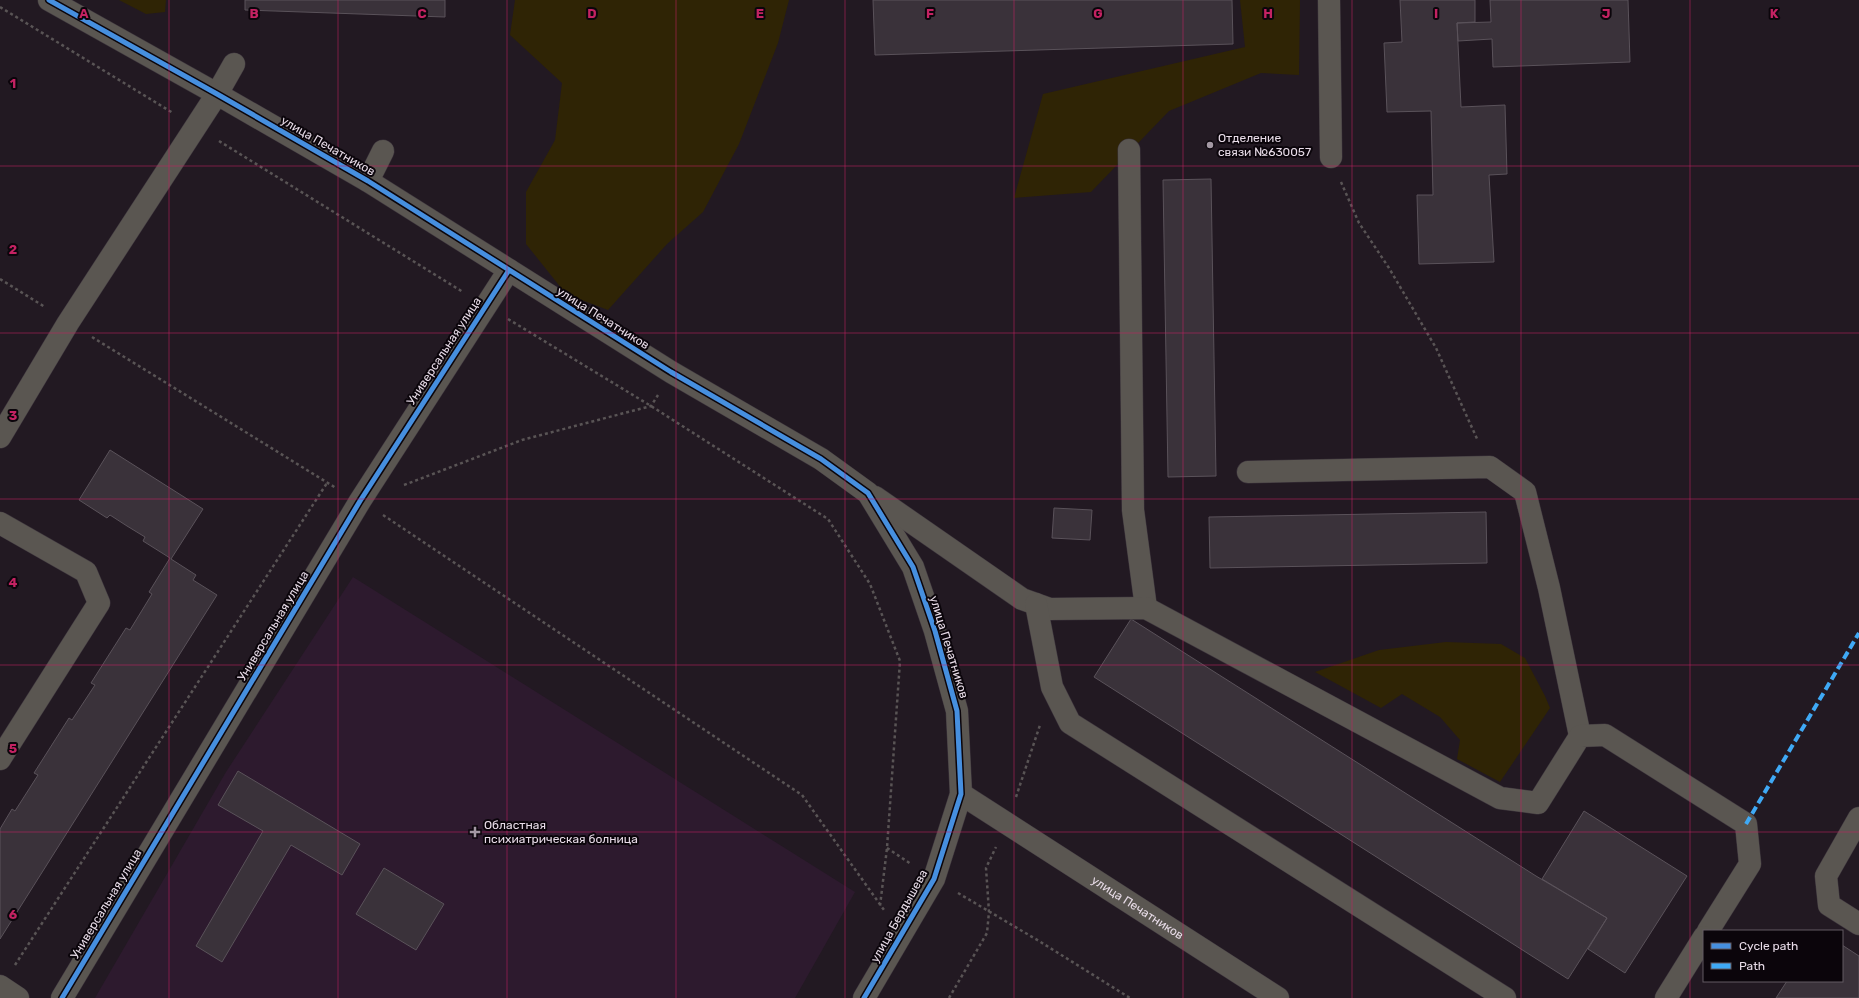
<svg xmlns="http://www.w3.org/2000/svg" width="1859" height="998" font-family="Rubik,sans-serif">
<rect width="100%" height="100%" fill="#221922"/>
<path fill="#2d1a2e" d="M353,577L855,892L795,998H95L226,772Z"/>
<path fill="#2f2405" d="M119,0H166L165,12L146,14Z
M515,0H789L778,43L739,144L703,212L667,244L608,310L566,294L526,244V192L555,140L562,83L510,35Z
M1240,0H1300L1299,75L1261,73L1169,111L1091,192L1014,198L1043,94L1245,47Z
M1446,642L1501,644L1525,658L1545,696L1550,708L1500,782L1457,759L1460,740L1440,717L1402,694L1381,708L1315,672L1379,650Z"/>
<path fill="#3a323a" stroke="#5a525a" d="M245,0H445V17L245,10Z
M873,0H1232L1233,44L875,55Z
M1400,0H1475V22L1457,23L1461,107L1505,105L1507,174L1489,175L1494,262L1419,264L1417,195H1433L1431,111L1387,112L1384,43L1402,42Z
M1490,0H1628L1630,62L1493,67L1492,39L1458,41L1457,23L1491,22Z
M1211,179L1216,476L1168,477L1163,180Z
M110,450L203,509L171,559L196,575L193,580L217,595L0,939V829L12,809L15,811L38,775L34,773L69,718L72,720L95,685L91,683L126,628L130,630L152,594L149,592L170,558L143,541L145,537L127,526L110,515L107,518L79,500Z
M1054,508L1092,510L1090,540L1052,538Z
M1486,512L1487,563L1210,568L1209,517Z
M1131,619L1536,876L1607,918L1568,979L1094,677Z
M238,771L360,844L342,875L291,845L222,962L196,946L263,831L218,805Z
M1584,811L1687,876L1625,973L1588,949L1607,918L1542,879Z
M384,868L444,904L416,950L356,914Z
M1842,945L1859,956V998H1776L1787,981H1842Z"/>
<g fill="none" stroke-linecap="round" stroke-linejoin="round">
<defs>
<g id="minor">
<path d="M49,0L217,94L368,181L671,372L821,459L868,493L913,567L935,631L957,711L961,794L934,879L864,998"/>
<path d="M1329,0L1331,157"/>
<path d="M1129,150L1133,510L1146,608"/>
<path d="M368,181L383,151"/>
<path d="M0,437L68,323L217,94L234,64"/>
<path d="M1248,472L1490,467L1525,492L1549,588L1580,736"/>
<path d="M875,497L1022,599L1050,609L1146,608L1500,798L1538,803L1580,736L1605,735L1746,824L1750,864L1708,931"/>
<path d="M0,523L86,572L99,603L0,759"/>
<path d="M1036,604L1052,687L1070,723L1505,998"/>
<path id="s1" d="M961,794L1278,998"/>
<path d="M1859,818L1826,876L1829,905L1859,924"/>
<path d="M0,986L18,998"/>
<path d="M62,998L360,501L509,270"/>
<path d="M1666,998L1704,937"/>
</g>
</defs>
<use href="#minor" stroke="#3d353d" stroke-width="23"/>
<path stroke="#595455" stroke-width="2.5" stroke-dasharray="3 3" stroke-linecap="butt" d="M0,7L173,113
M219,141L463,292
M1341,182L1359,223L1389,268L1436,348L1478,441
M0,279L45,307
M508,319L651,406L828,519L870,584L900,661L887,848L880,906
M92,337L336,488
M404,485L522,440L651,406L658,395
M383,515L802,795L884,910
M1016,797L1040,725
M887,848L911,864
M958,893L1039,941L1130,998
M15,965L327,483
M949,998L987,933L989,912L986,868L996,847"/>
<use href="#minor" stroke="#5a5651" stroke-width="22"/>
<path stroke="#3fa9f5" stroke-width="4" stroke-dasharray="8 4" stroke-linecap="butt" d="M1746,824L1859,633"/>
<defs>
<path id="cycleway" d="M49,0L217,94L368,181L671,372L821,459L868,493L913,567L935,631L957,711L961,794L934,879L864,998
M62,998L360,501L509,270"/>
</defs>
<use href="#cycleway" stroke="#0b050b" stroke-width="8"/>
<use href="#cycleway" stroke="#468fdf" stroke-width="5"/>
</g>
<path fill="none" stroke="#c42262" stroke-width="1" stroke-opacity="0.55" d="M169,0V998M338,0V998M507,0V998M676,0V998M845,0V998M1014,0V998M1183,0V998M1352,0V998M1521,0V998M1690,0V998M0,166H1859M0,333H1859M0,499H1859M0,665H1859M0,832H1859"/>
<g fill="#a398a3" stroke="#0b050b" stroke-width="1.5">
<circle cx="1210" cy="145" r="4"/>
<path d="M473 826h4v4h4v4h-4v4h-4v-4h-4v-4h4z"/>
</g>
<g text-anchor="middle" stroke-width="4" stroke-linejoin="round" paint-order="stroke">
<g font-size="12" fill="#e8dce8" stroke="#0b050b" text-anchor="start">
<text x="1218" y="142">Отделение<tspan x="1218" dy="14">связи №630057</tspan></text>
<text x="484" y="829">Областная<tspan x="484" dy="14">психиатрическая болница</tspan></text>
</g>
<g font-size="12" fill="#e8dce8" stroke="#0b050b">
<text transform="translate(328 146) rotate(30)" y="4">улица Печатников</text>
<text transform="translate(603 318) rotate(32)" y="4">улица Печатников</text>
<text transform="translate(444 351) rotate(-57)" y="4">Универсальная улица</text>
<text transform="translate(273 626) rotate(-59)" y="4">Универсальная улица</text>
<text transform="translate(949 647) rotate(73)" y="4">улица Печатников</text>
<text transform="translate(106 904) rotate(-59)" y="4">Универсальная улица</text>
<text dy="4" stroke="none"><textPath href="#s1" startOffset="210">улица Печатников</textPath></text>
<text transform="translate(899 916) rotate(-61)" y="4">улица Бердышева</text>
</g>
</g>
<g font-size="13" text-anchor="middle" font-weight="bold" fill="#c42262" stroke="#0b050b" stroke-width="4" stroke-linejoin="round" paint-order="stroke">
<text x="84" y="18">A</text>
<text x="254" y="18">B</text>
<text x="422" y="18">C</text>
<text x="592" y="18">D</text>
<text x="760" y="18">E</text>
<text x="930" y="18">F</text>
<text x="1098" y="18">G</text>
<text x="1268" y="18">H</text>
<text x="1436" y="18">I</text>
<text x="1606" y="18">J</text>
<text x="1774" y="18">K</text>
<text x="13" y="88">1</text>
<text x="13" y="254">2</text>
<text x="13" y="420">3</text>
<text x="13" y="587">4</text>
<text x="13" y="753">5</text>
<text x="13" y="919">6</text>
</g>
<rect x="1703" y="930" width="140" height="52" fill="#0b050b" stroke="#635b63"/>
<rect x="1711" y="943" width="20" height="6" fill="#468fdf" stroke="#635b63"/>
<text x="1739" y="950" font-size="12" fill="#e8dce8">Cycle path</text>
<rect x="1711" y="963" width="20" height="6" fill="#3fa9f5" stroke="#635b63"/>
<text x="1739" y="970" font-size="12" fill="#e8dce8">Path</text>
</svg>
